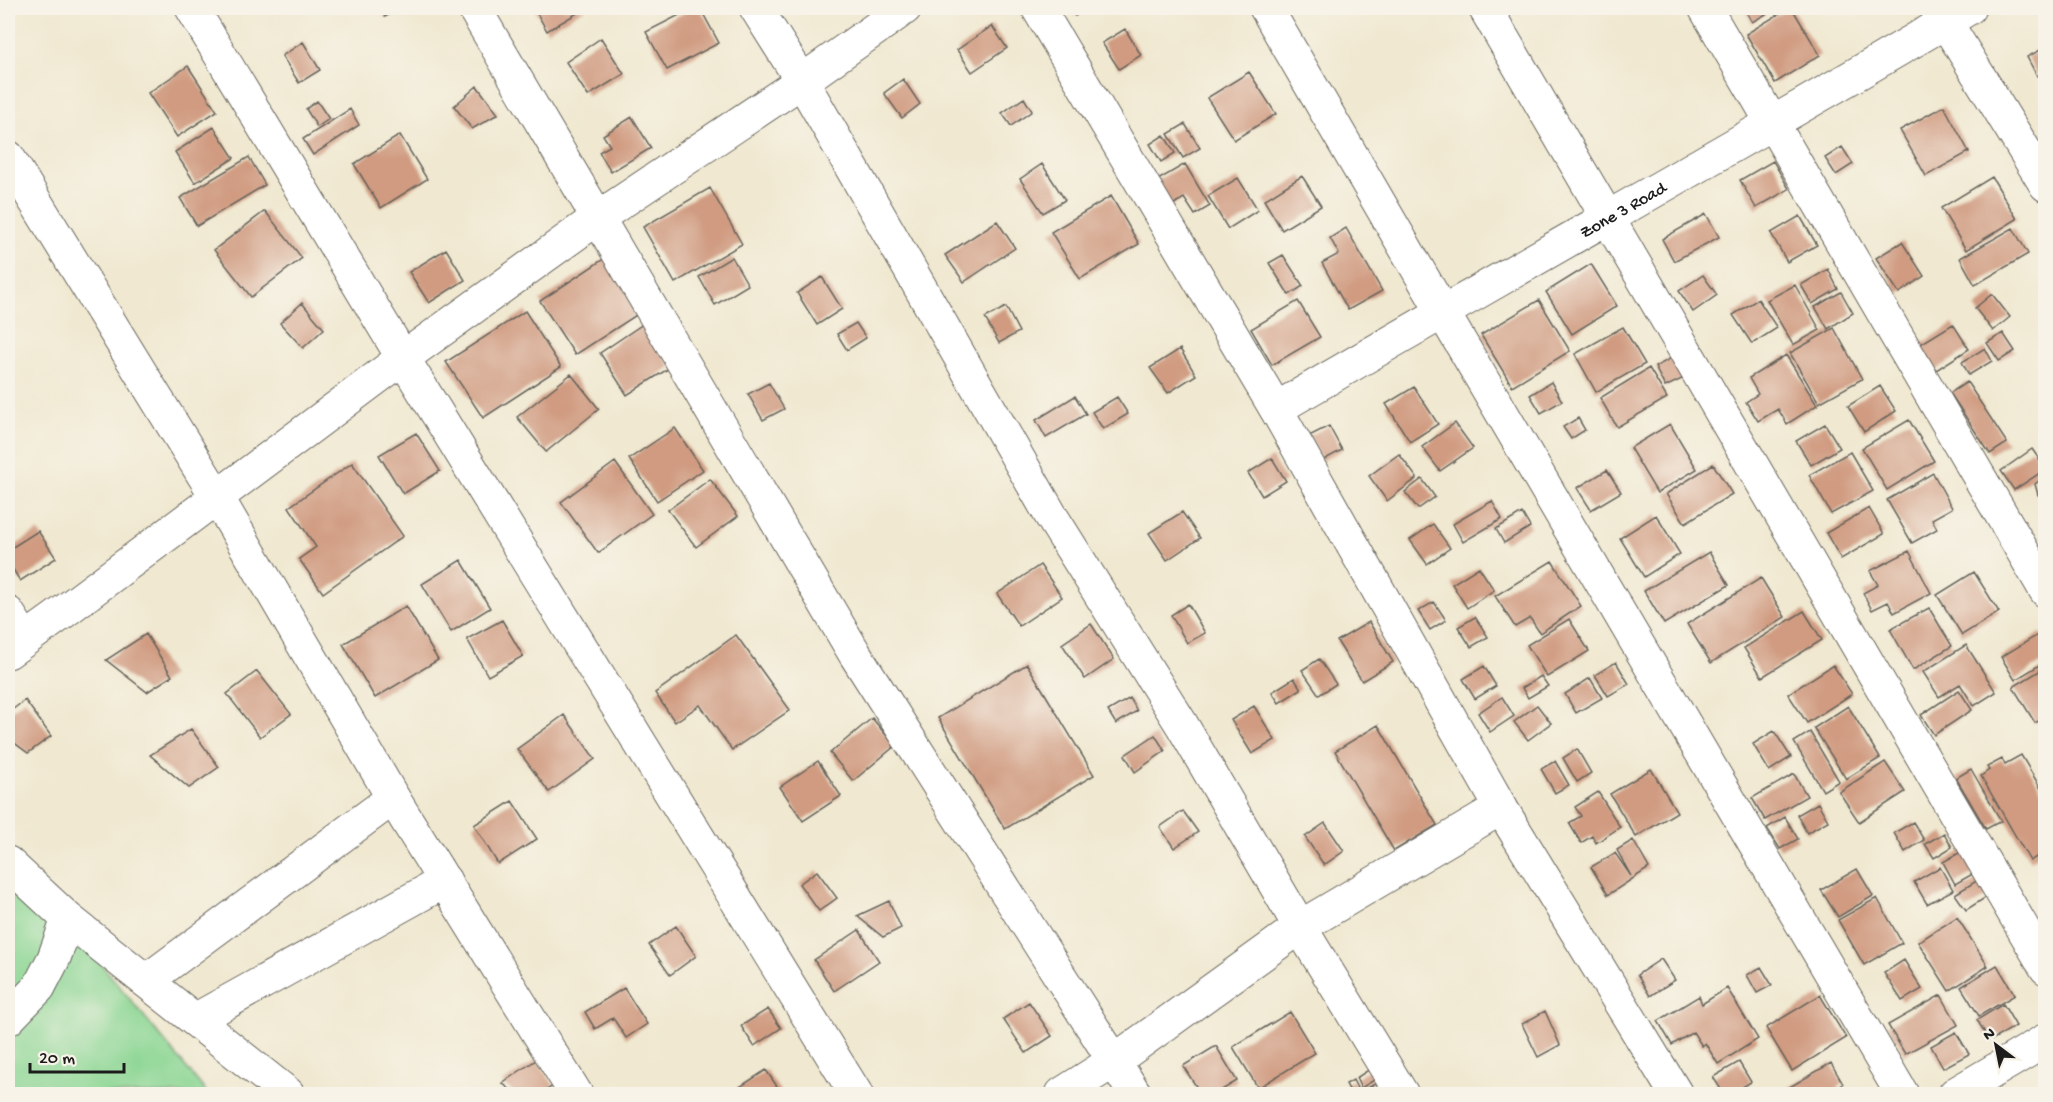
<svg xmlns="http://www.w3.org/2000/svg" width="2053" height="1102" font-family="'Gochi Hand',sans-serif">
<rect width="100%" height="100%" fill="#f7f3e8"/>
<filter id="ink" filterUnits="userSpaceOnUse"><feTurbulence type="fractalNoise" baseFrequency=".0167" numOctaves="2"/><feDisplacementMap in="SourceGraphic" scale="12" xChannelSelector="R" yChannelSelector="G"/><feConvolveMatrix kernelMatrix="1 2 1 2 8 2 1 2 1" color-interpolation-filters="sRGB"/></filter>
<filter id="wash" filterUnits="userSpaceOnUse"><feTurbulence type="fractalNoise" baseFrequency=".008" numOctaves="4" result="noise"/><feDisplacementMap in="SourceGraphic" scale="24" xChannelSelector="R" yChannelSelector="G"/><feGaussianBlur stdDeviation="1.35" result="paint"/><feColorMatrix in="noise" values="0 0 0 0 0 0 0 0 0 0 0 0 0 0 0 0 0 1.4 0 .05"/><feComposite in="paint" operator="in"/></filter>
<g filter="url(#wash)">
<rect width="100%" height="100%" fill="#f0e8d0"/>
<path fill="#89d592" stroke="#527857" stroke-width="1.5" d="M8,888L97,959L208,1094H8Z"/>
<g id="blocks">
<path fill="#d09b81" d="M379,8H401L385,17Z
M534,8H586L547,31Z
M693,8H700L719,43L667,70L646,32Z
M1070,8H1089L1075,16Z
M1744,8H1777L1752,22Z
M1789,8H1792L1820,55L1775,83L1746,34Z
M992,26L1007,48L972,72L957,50Z
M1125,29L1141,55L1119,69L1102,43Z
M601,38L624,74L588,96L566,62Z
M303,42L320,70L299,83L282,56Z
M2046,47V71L2037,76L2027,57Z
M188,66L217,111L177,137L148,93Z
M1249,72L1276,114L1234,140L1207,98Z
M903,79L920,104L902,118L884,93Z
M477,86L498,114L472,129L454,106Z
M1024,98L1032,111L1011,126L1002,113Z
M317,101L329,119L317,127L306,109Z
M1944,106L1969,152L1926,176L1900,130Z
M350,109L359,125L313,155L303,139Z
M632,117L651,148L611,172L599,152L610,146L603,135Z
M1185,124L1200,148L1183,158L1168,134Z
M214,127L234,158L195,183L175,152Z
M400,135L427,179L381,208L354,164Z
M1164,135L1175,153L1161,162L1150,144Z
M1842,147L1853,164L1836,175L1825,158Z
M249,157L265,185L197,226L180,198Z
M1773,161L1789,189L1756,208L1740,180Z
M1042,164L1065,200L1043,213L1020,179Z
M1185,164L1210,206L1195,215L1184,198L1166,209L1151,184Z
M1302,176L1321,206L1282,230L1264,200Z
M1992,177L2017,219L1966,250L1941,208Z
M1238,178L1258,210L1228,229L1208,196Z
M710,188L742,244L675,283L643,227Z
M1111,196L1139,244L1080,279L1051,232Z
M265,211L302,258L251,297L214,250Z
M1706,214L1719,237L1674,261L1662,239Z
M1800,216L1817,245L1787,262L1771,233Z
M997,221L1015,248L964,282L945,255Z
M1346,228L1382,291L1348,310L1322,263L1339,254L1330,238Z
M2013,228L2028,254L1975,285L1960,258Z
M1902,242L1924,276L1899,293L1876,258Z
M446,249L465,280L429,303L409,272Z
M1283,255L1303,286L1289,295L1269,263Z
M732,257L748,285L715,305L699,277Z
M605,258L641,312L575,355L540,301Z
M1591,264L1617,306L1572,334L1546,292Z
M1828,269L1838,289L1812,304L1801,285Z
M1703,275L1717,295L1693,312L1679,291Z
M822,277L842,309L817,325L797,293Z
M1795,285L1820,330L1793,345L1767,300Z
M1841,292L1853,313L1828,329L1815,307Z
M1992,294L2010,317L1993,331L1975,308Z
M1758,299L1777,328L1752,344L1733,315Z
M1539,300L1570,351L1512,386L1481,335Z
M1298,301L1320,337L1272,365L1251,329Z
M302,303L324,329L303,348L280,323Z
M1006,307L1019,332L999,343L985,318Z
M525,311L561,367L483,418L446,362Z
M856,323L866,338L847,350L837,334Z
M643,324L671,367L627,395L600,353Z
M1953,324L1969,349L1930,374L1914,348Z
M1623,327L1645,364L1596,392L1575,354Z
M1834,328L1862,379L1819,403L1790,353Z
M2003,333L2015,351L1999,361L1987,343Z
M1985,348L1992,361L1969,375L1962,362Z
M1180,349L1196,375L1168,393L1150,368Z
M1786,355L1817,405L1787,424L1778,409L1758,421L1746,402L1758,394L1749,378Z
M1673,357L1684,378L1665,387L1655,367Z
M1649,368L1667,398L1617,427L1600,398Z
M571,374L599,409L546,452L517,417Z
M1551,382L1562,401L1541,413L1530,395Z
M1967,382L2007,443L1990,454L1950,393Z
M769,383L784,409L763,420L748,394Z
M1880,386L1896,411L1864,432L1848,406Z
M1414,387L1438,424L1410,442L1386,404Z
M1075,396L1086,414L1046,438L1036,420Z
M1117,397L1128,414L1103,429L1092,412Z
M1578,418L1585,430L1571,439L1563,427Z
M1909,420L1934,461L1887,490L1862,448Z
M1455,423L1473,448L1440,471L1422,447Z
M1670,424L1697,469L1657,493L1630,448Z
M1825,424L1840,448L1811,465L1796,441Z
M1329,426L1342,450L1322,461L1309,436Z
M675,428L703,470L657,501L629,459Z
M416,433L440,471L403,494L379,455Z
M2032,449L2046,469L2014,490L2001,471Z
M1850,452L1873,491L1831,514L1809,475Z
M1399,454L1417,478L1387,501L1369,476Z
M1272,458L1286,481L1262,496L1248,473Z
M615,462L652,514L598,553L561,502Z
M352,463L403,536L323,593L299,559L316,547L289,507Z
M1713,464L1732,494L1685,523L1666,494Z
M1607,470L1621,492L1591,510L1577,488Z
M1933,473L1952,508L1932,519L1937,529L1912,543L1887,500Z
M2046,476V491L2038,495L2035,484Z
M710,479L738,516L696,547L668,510Z
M1422,479L1435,497L1418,509L1405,492Z
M1492,501L1502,519L1463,542L1453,524Z
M1869,508L1884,534L1841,559L1826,533Z
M1182,512L1200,538L1167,560L1149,533Z
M1522,513L1530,527L1504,543L1496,529Z
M1656,515L1680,554L1644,577L1620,538Z
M1433,524L1450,548L1427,564L1410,540Z
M38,531L56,558L20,581L8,561V550Z
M1909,551L1931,593L1894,613L1888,602L1872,610L1863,593L1878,585L1870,571Z
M1709,552L1729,585L1664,624L1644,591Z
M461,560L490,608L451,632L422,584Z
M1552,561L1581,606L1540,633L1530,618L1515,627L1495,596Z
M1040,565L1062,597L1019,626L997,594Z
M1479,567L1494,590L1467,608L1452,584Z
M1974,572L1999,612L1962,635L1937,595Z
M1761,578L1785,617L1711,663L1687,624Z
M1434,602L1446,620L1430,630L1418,611Z
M1188,604L1205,633L1187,643L1171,615Z
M406,606L438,660L375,698L343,644Z
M1929,608L1952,646L1913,670L1890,629Z
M1804,611L1822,640L1762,677L1744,648Z
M1475,617L1488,637L1471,647L1458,627Z
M1569,619L1589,651L1547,677L1527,645Z
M502,620L523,656L488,676L467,639Z
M1369,622L1393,662L1362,681L1337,641Z
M1091,624L1114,659L1085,679L1062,644Z
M2041,633L2046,641V661L2015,680L2001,657Z
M146,634L172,676L147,692L106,660Z
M736,635L790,710L732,750L700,705L675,722L655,693Z
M1966,645L1996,692L1974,706L1960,684L1939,697L1923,672Z
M1319,659L1336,684L1319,695L1302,670Z
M1616,662L1629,684L1608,696L1595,675Z
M1027,664L1094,775L1005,829L938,718Z
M1833,665L1852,694L1807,723L1788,694Z
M1484,666L1496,686L1475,699L1463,679Z
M2046,667V717L2035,723L2013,687Z
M257,671L291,714L260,737L227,694Z
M1541,676L1548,686L1528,698L1522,688Z
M1294,678L1301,689L1279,703L1272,692Z
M1590,678L1602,698L1576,713L1565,694Z
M1959,690L1972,710L1934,735L1921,715Z
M1502,697L1514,716L1490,732L1478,713Z
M1130,698L1137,711L1116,724L1108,711Z
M25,700L51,736L28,753L8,738V713Z
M1537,705L1551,723L1528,740L1514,722Z
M1254,706L1275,740L1252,754L1231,720Z
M1848,706L1880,758L1846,779L1814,728Z
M564,715L595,759L549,792L517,749Z
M872,718L895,746L853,781L830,753Z
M1378,725L1437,825L1394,851L1335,751Z
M191,729L219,767L189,788L150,755Z
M1774,731L1791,757L1769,771L1753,744Z
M1810,732L1839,781L1823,791L1794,742Z
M1155,735L1165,751L1135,772L1125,755Z
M1577,749L1591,773L1577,782L1563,758Z
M2021,755L2046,797V851L2030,861L1981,776L1989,770L1987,767L2002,759L2005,764Z
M818,761L841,796L803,821L780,787Z
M1555,761L1569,785L1555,793L1541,769Z
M1885,762L1905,792L1859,822L1839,792Z
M1651,769L1677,812L1636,837L1610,794Z
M1971,769L2001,821L1986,829L1956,778Z
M1794,774L1807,796L1765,820L1752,798Z
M1598,792L1620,827L1596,843L1592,836L1581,843L1569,823L1581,816L1575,807Z
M512,801L537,839L498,864L474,825Z
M1818,803L1828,821L1807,833L1797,815Z
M1183,811L1198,832L1174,848L1160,827Z
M1785,817L1798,839L1780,849L1767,828Z
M1913,822L1924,840L1905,852L1894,833Z
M1325,823L1344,851L1324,865L1305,837Z
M1944,833L1952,847L1934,858L1925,844Z
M1633,840L1649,868L1608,895L1591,867L1615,853L1631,876L1617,850Z
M1966,849L1978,871L1955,884L1943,862Z
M1940,867L1953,890L1927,904L1914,882Z
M1857,869L1873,896L1838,917L1821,890Z
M817,871L837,898L819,911L799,884Z
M1978,880L1988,896L1966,910L1955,894Z
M1877,898L1902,943L1864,965L1838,920Z
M889,901L901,928L883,937L857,916Z
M1957,917L1988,966L1949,991L1918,942Z
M676,926L696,956L670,975L649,945Z
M859,930L879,961L834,991L814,960Z
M1661,959L1675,980L1650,996L1637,975Z
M1904,960L1922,989L1902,1001L1884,973Z
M1997,965L2015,995L1979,1016L1961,987Z
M1761,967L1772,985L1757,993L1747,975Z
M624,988L647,1024L626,1038L613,1018L595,1029L585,1012Z
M1727,988L1758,1039L1718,1064L1705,1043L1702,1046L1693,1032L1672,1045L1658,1021L1699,996L1702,1004Z
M1820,995L1846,1038L1792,1071L1766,1028Z
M1941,995L1958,1025L1905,1054L1888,1025Z
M1029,1002L1052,1036L1026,1053L1003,1019Z
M2003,1004L2016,1026L1990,1041L1977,1020Z
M768,1009L781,1028L754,1046L741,1026Z
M1545,1011L1560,1045L1538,1057L1522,1024Z
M1290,1012L1315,1053L1258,1088L1233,1047Z
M1956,1032L1969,1054L1943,1068L1931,1046Z
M1216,1046L1237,1081L1215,1094H1201L1183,1066Z
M536,1060L554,1085L541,1094H516L502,1083Z
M1739,1062L1751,1082L1730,1094H1724L1713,1077Z
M1831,1063L1843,1084L1838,1088L1841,1094H1783L1781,1092Z
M1370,1069L1376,1079L1361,1088L1356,1078Z
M766,1070L782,1094H729Z
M1353,1080L1357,1088L1351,1093L1346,1084Z
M1378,1082L1385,1092L1381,1094H1365L1363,1091Z"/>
</g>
</g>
<g filter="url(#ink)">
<use href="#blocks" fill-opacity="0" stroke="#66635b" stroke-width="1.5"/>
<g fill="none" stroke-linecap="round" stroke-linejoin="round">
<defs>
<g id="minor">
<path d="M192,8L403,358L856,1094"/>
<path d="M474,8L855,654L1135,1094"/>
<path d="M756,8L802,81L1050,514L1182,725L1300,927L1402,1094"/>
<path d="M1038,8L1276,409L1501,808L1676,1094"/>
<path d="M1266,8L1442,311L1902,1094"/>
<path d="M1485,8L2046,968"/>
<path d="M1705,8L2046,591"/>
<path d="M1937,8L2046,185"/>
<path d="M8,157L217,497L393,798L576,1094"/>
<path id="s1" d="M1276,409C1506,274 1740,144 1969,8"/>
<path d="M8,613L25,639"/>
<path d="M8,652L54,619L403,358L599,217L802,81L905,8"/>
<path d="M146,981L393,798"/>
<path d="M195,1020L445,881"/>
<path d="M1062,1094L1114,1061L1300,927L1501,808"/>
<path d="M1955,1094L2046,1040"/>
</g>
<path id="major" d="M8,863L68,919L288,1094
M8,1019L39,987L54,958L68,919"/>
</defs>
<use href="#minor" stroke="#66635b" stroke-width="35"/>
<use href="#major" stroke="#66635b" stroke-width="35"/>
<use href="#minor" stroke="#fff" stroke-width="33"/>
<use href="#major" stroke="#fff" stroke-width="33"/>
</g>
</g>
<g text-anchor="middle" stroke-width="4.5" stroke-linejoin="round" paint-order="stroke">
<g font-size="18" fill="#1c1c1c" stroke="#f7f3e8">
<text dy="6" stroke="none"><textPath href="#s1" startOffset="400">Zone 3 Road</textPath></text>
</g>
</g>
<rect width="2053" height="1102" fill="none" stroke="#f7f3e8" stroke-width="30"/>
<g transform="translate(1996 1045) rotate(328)" stroke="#f7f3e8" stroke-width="4.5" paint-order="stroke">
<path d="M0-4.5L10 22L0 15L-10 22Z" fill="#1c1c1c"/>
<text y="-9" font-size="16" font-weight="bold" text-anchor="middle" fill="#1c1c1c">N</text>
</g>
<path d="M30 1063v9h94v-9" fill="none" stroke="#1c1c1c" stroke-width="3"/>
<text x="39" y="1063" font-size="18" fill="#1c1c1c" stroke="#f7f3e8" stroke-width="4.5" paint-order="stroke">20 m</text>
</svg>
